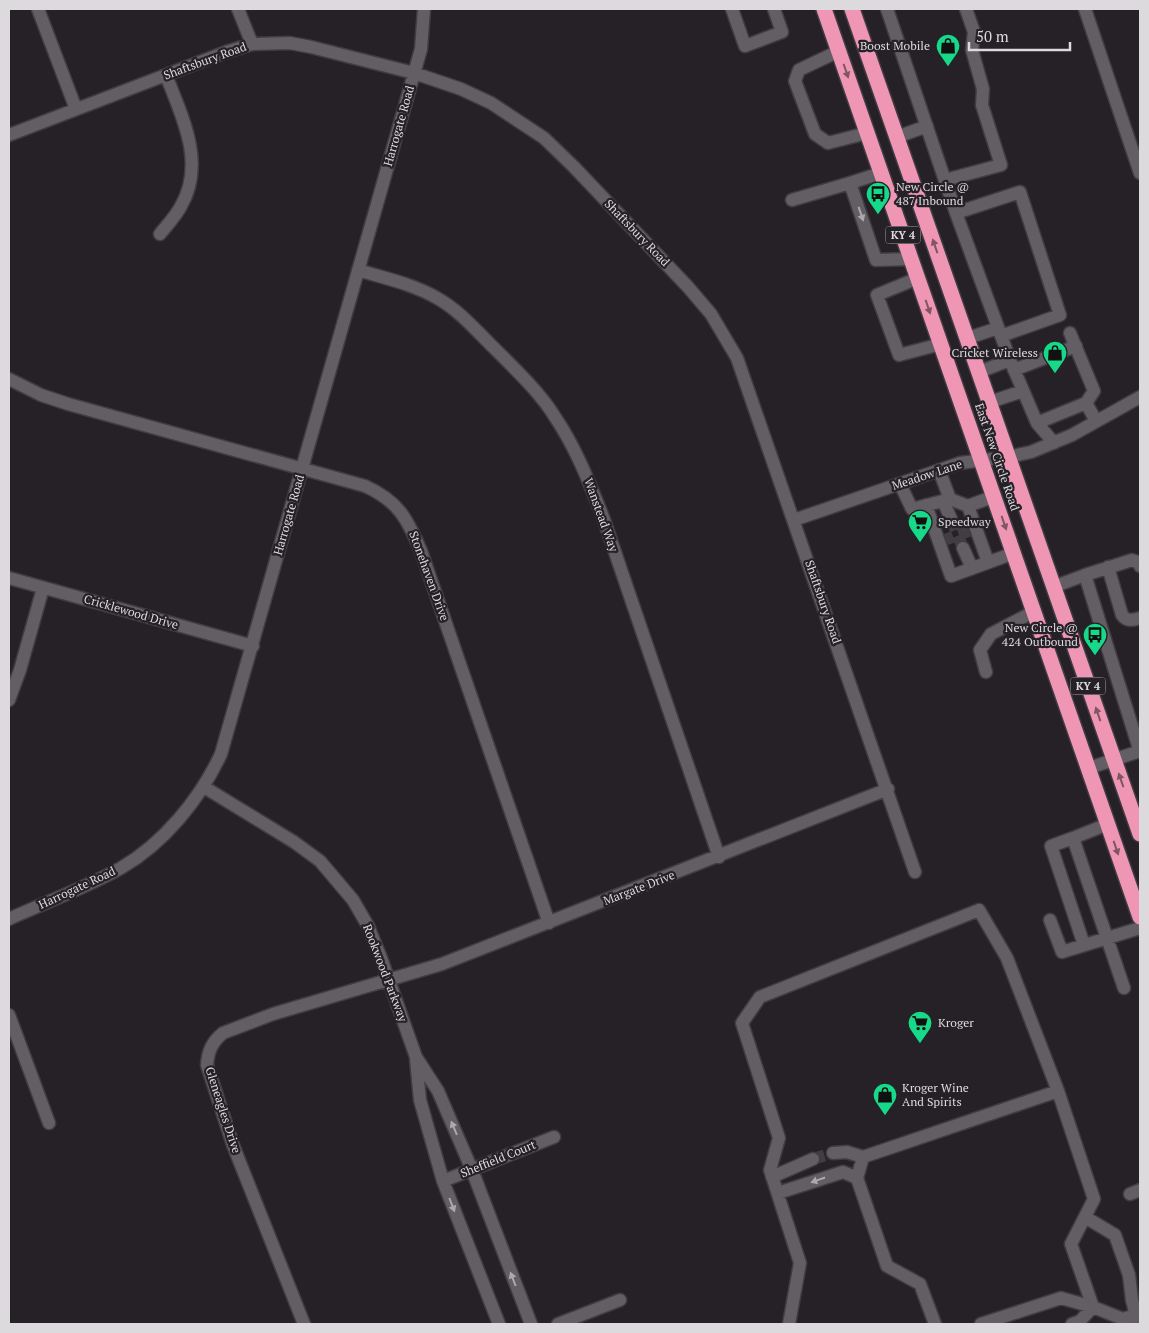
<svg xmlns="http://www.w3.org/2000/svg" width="1149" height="1333" font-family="'PT Serif',serif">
<rect width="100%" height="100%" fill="#252126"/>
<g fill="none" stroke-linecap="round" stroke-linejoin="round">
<path stroke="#413d42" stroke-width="12" stroke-dasharray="12 6" stroke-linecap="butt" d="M951,519L963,548
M942,541L971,530
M813,1159L833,1153"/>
<defs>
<path id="minor" d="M38,9L76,109
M238,9L252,44
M732,9L745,46L782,32L774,9
M887,9L956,213L1010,360L1037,423L1054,443
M1085,9L1140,173
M839,51L799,70L795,81L815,134L828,143L867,133
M9,135L226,52L252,44L290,43L311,47L414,73L461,89L491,103L544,138L574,167L688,287L711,314L737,358L915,872
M897,137L927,126
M881,173L850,183L876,260L911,259
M945,180L1001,165L982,105L983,89L972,50L974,32L966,9
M792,200L850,183
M956,213L1020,192L1060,315L1001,336
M160,234C167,225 176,216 181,206C206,163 182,117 166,75
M358,270C384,278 413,284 437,298C457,309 473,327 489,343C510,364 540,392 555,417C576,448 589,482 603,517L719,857
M918,278L877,295L899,355L941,344
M1070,333L1094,391L1086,403
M968,338L998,328
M1014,370L1076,346
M979,372L1010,360
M9,379L41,395L68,404L365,486C398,501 407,518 421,551L549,923
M990,402L1023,391
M1037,423L1086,403L1096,421
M900,484L912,509L950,499L939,470
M950,499L968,506L988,562
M943,501L951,519
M926,505L951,576L1014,553
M968,506L995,496
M794,520L960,463L1008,457L1031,452L1072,435L1140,397
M963,548L972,568
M1108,567L1122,615C1127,622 1133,620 1140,618
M1085,575L1132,560L1138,562L1140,566
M9,578L253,646
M1053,587L1085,575L1140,752
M986,672L980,650L991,634L1035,611
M9,700L20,670L43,588
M1089,768L1140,751
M204,787L294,842L320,861L353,900L368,926L381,958L416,1057L438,1091L472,1170L531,1324
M1108,824L1073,838L1124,988
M1073,838L1051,846L1084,945
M9,919C46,902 85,888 121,868C164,843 200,799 221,754L421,49L424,9
M1050,920L1062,952L1140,928
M9,1015L49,1123
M416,1059L420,1100L443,1181L499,1324
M833,1153L847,1152L863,1157
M772,1177L813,1159
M443,1181L554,1137
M778,1193L843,1172L857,1178
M1130,1194L1140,1190
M1085,1217L1115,1235L1129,1275L1132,1300L1138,1324
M304,1324L233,1145L207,1065C208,1051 212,1042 223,1033L273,1014L442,964L888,789
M558,1324L620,1300
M789,1324L800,1263L770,1170L779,1138L742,1023L760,997L979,910L1007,958L1058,1091
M935,1324L920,1284L887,1266L857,1178L863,1157L1058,1091L1094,1199L1071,1244L1093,1307L1080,1321L1072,1324
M981,1324L1061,1298L1093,1307L1123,1319L1135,1315"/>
<path id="highway" d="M824,9L1140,917
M852,9C949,284 1043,559 1140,834"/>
</defs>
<use href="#minor" stroke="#403c41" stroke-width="15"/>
<use href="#highway" stroke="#403c41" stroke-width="18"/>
<use href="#minor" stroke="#635e63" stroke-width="12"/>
<use href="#highway" stroke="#ef96b4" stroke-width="15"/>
</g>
<defs><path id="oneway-solid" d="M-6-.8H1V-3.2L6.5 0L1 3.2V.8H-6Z" transform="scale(1.25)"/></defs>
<g fill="#805666">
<use href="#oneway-solid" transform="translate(846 71) rotate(71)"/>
<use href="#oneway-solid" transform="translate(935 246) rotate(-109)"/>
<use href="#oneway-solid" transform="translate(928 307) rotate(71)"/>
<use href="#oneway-solid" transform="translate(1004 523) rotate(71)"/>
<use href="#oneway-solid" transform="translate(1098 714) rotate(-109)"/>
<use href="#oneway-solid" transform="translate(1121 780) rotate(-109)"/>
<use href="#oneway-solid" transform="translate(1116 848) rotate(71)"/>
</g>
<g fill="#aca8ad">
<use href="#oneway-solid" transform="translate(861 214) rotate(71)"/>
<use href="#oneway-solid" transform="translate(454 1128) rotate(-113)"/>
<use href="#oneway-solid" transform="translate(818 1180) rotate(161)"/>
<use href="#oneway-solid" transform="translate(452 1205) rotate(69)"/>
<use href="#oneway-solid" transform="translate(513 1279) rotate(-111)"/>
</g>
<defs>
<symbol id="shop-pin" viewBox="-11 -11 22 30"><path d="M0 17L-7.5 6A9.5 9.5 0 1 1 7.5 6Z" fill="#16d989" stroke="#252126"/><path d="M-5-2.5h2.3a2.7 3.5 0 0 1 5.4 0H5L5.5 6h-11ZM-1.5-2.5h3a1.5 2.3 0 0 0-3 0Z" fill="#111"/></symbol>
<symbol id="bus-pin" viewBox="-11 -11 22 30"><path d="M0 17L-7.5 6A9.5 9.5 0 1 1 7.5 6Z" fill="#16d989" stroke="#252126"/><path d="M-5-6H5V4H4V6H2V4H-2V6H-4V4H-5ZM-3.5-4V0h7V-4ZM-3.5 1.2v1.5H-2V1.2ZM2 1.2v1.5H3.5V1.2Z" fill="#111"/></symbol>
<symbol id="supermarket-pin" viewBox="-11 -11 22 30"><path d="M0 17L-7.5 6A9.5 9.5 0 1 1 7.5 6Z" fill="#16d989" stroke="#252126"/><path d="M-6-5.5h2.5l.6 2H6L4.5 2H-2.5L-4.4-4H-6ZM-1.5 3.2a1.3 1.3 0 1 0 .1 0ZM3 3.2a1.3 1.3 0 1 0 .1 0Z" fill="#111"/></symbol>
</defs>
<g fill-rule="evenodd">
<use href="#shop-pin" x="934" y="32" width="28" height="38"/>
<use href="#bus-pin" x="864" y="180" width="28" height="38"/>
<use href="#shop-pin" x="1041" y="339" width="28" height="38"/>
<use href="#supermarket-pin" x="906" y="508" width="28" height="38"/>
<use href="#bus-pin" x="1081" y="621" width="28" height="38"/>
<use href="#supermarket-pin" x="906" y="1009" width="28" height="38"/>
<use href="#shop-pin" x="871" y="1081" width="28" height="38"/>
</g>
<g text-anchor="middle" stroke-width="4.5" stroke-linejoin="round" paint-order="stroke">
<g fill="#252126" stroke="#a6a2a7" stroke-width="1">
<rect x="885.5" y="226.5" width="35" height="17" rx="4"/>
<rect x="1070.5" y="677.5" width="35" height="17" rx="4"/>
</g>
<g font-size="11" font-weight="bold" fill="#dddade">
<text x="903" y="239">KY 4</text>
<text x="1088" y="690">KY 4</text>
</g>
<g font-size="12" fill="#dddade" stroke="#252126" text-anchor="start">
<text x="930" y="50" text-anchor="end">Boost Mobile</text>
<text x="896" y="191">New Circle @<tspan x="896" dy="14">487 Inbound</tspan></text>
<text x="1038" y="357" text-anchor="end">Cricket Wireless</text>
<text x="938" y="526">Speedway</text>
<text x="1078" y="632" text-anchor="end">New Circle @<tspan x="1078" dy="14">424 Outbound</tspan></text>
<text x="938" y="1027">Kroger</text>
<text x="902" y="1092">Kroger Wine<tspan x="902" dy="14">And Spirits</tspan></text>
</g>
<g font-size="12" fill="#dddade" stroke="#252126">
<text transform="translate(205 61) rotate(-20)" y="4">Shaftsbury Road</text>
<text transform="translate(399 126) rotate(-74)" y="4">Harrogate Road</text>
<text transform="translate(637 233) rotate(46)" y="4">Shaftsbury Road</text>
<text transform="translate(997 457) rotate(71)" y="4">East New Circle Road</text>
<text transform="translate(927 475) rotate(-18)" y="4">Meadow Lane</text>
<text transform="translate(289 515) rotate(-74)" y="4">Harrogate Road</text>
<text transform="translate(601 515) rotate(70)" y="4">Wanstead Way</text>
<text transform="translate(429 576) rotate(70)" y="4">Stonehaven Drive</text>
<text transform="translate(823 602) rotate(71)" y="4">Shaftsbury Road</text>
<text transform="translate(131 612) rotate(16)" y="4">Cricklewood Drive</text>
<text transform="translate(77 888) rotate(-25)" y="4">Harrogate Road</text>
<text transform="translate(639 888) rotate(-21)" y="4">Margate Drive</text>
<text transform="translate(385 973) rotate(69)" y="4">Rookwood Parkway</text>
<text transform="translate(223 1110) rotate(72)" y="4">Gleneagles Drive</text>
<text transform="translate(498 1159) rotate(-22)" y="4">Sheffield Court</text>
</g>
</g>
<rect width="1149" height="1333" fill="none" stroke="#dddade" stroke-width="20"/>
<path d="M969 42v8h101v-8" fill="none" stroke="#dddade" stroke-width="2.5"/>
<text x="976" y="42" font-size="15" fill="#dddade" stroke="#252126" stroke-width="4" paint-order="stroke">50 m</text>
</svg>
